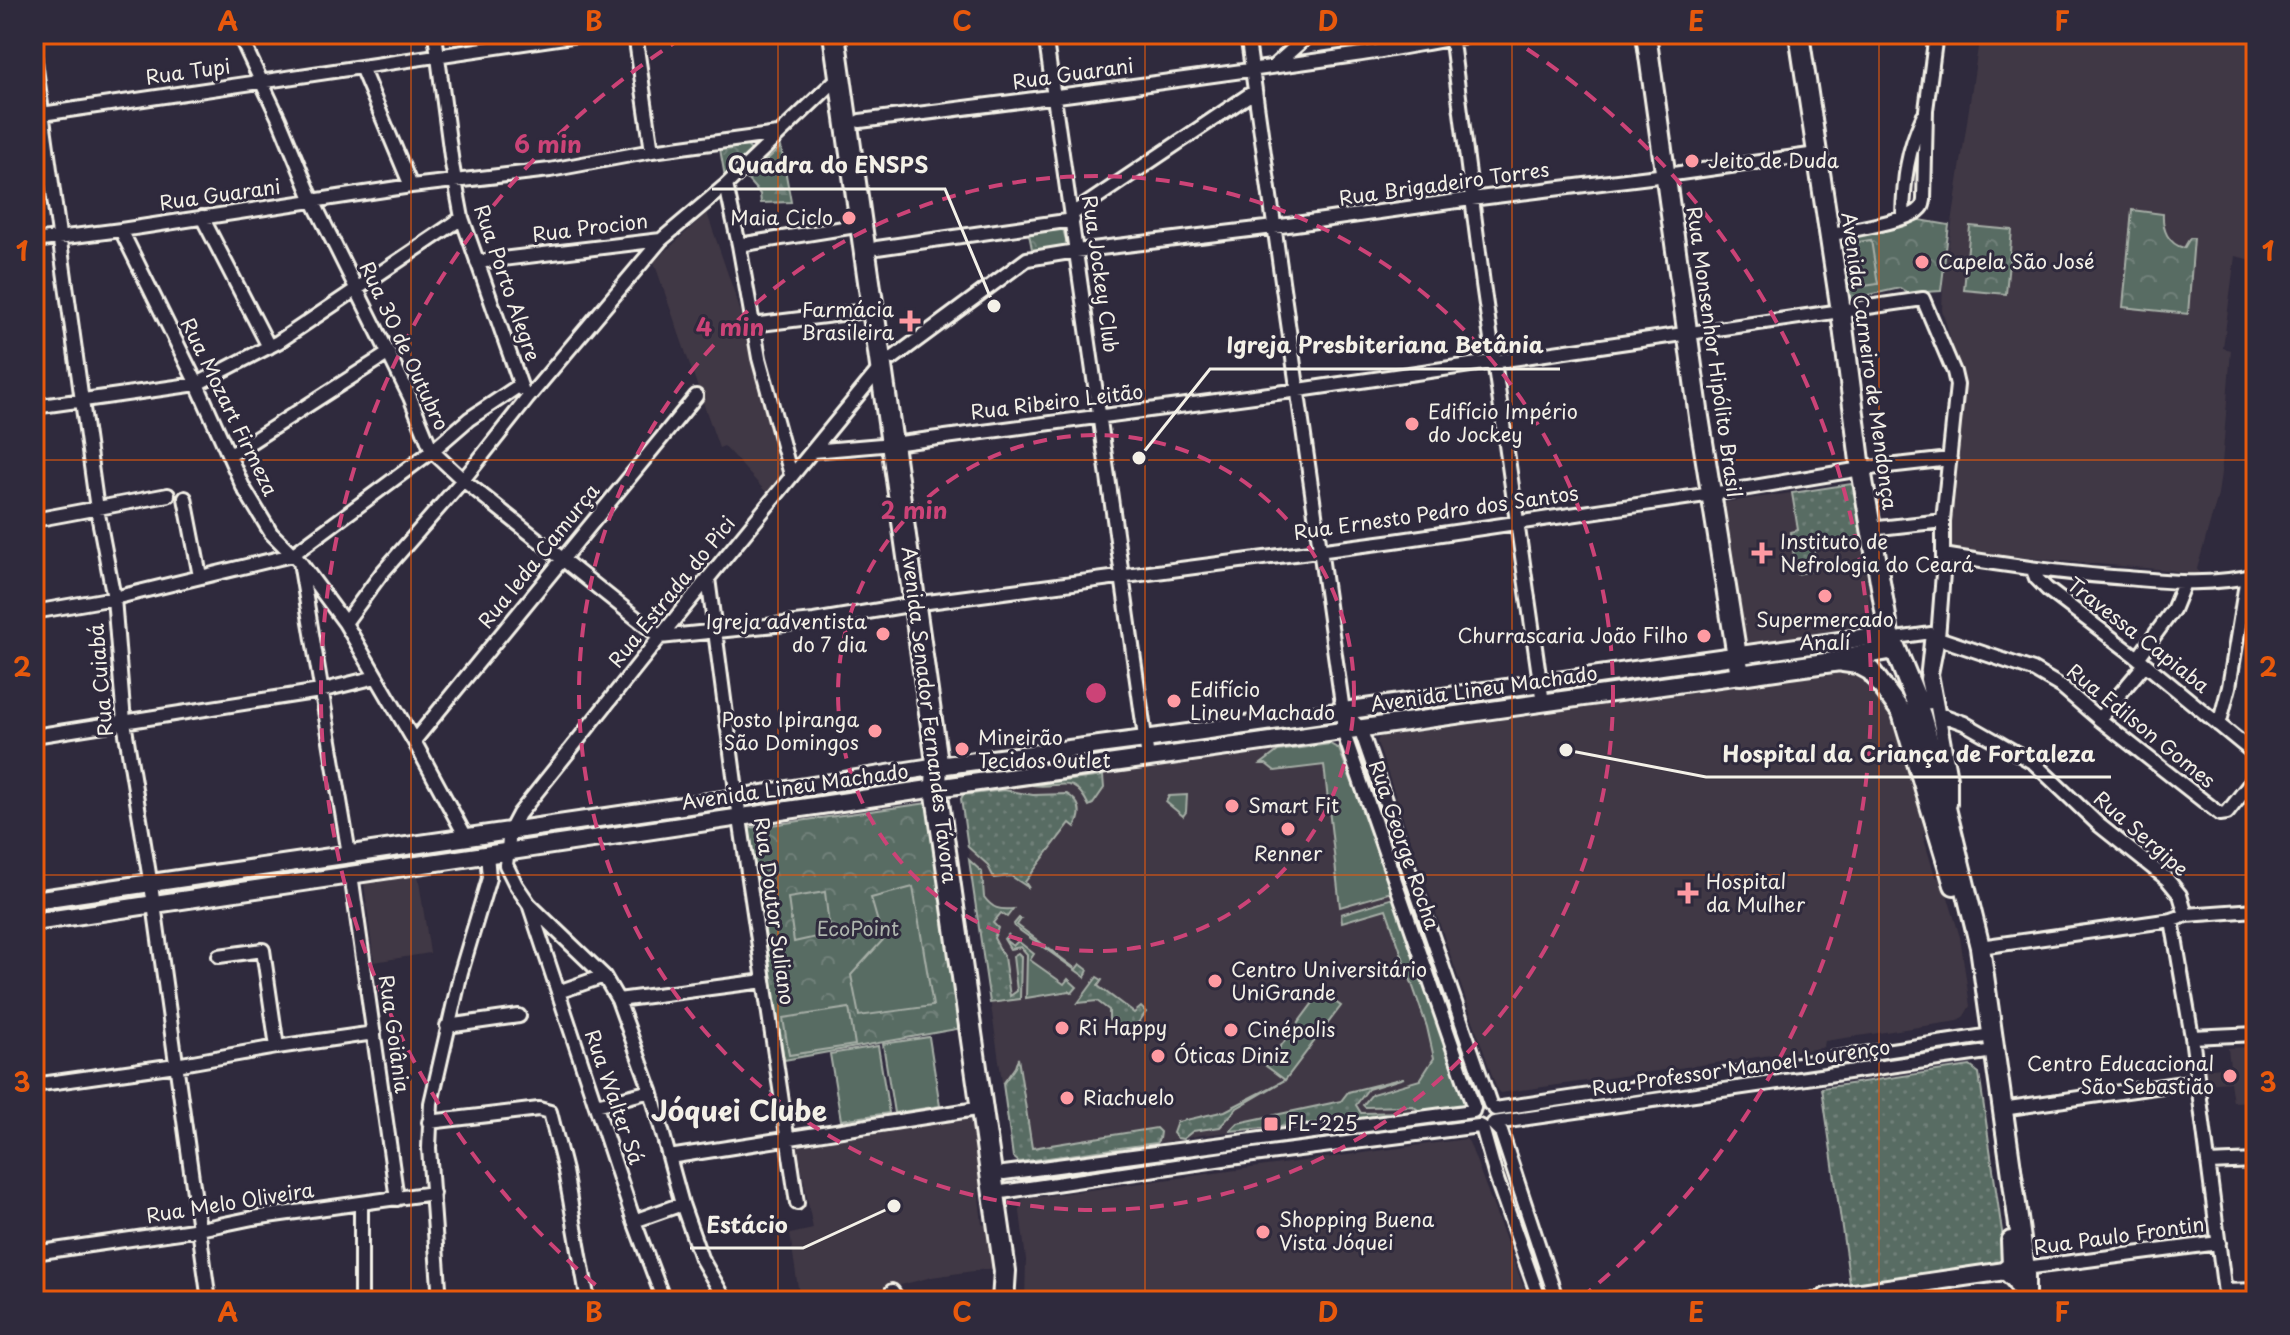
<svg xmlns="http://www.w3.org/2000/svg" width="2290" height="1335" font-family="'Playpen Sans',sans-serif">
<defs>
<pattern id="grass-dots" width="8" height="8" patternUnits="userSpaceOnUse" patternTransform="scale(2)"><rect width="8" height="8" fill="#596c64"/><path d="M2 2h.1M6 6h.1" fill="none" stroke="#71817a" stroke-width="1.8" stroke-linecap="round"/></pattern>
<pattern id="forest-firs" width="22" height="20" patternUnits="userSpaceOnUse" patternTransform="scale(2)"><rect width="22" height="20" fill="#596c64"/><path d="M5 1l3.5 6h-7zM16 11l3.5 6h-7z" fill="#71817a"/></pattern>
<pattern id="park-crowns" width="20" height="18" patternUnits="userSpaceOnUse" patternTransform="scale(2)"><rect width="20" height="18" fill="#596c64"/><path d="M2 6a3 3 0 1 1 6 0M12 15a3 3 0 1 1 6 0" fill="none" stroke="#71817a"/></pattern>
</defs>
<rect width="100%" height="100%" fill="#2f2a3d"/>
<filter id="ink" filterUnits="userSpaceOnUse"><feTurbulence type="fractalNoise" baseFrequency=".0125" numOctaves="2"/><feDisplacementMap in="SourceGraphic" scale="16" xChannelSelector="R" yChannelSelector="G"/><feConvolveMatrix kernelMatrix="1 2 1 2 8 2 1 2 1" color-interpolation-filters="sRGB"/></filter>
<g filter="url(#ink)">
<path fill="#403844" d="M1980,34H2256V261L2235,256L2223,348L2231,350L2222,465L2218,495L2197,569L2201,576L2169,570L1944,551L1963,381L1942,310L1943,284Z
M707,213L745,324L785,471L767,493L724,446L719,448L654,262Z
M1792,493L1798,531L1791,532L1812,545L1861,537L1872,624L1750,643L1744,641L1724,506L1726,502Z
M1847,671L1864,678L1896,720L1927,826L1923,836L1935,876L1943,881L1960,937L1970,1006L1964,1016L1958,1021L1825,1041L1824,1046L1821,1048L1500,1093L1497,1090L1377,742L1379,737Z
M1330,744L1339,749L1468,1108L1200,1135L1183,1139L1019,1162L1013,1157L961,799L963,795Z
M418,875L430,953L374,962L364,883Z
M2256,1047V1101L2233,1102L2230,1082L2205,1084L2203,1069L2230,1066L2228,1048Z
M968,1117L974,1124L984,1184L978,1189L982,1224L989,1227L994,1268L932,1277L838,1301H800L790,1234L813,1229L797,1144Z
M1466,1139L1469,1142L1529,1301H1025L1026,1260L1019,1204L1023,1199Z"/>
<path fill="url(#grass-dots)" stroke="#a6aea6" stroke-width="2" d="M1851,484L1854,487L1861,537L1813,545L1816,570L1797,574L1790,532L1798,530L1792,493Z
M1103,776L1104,788L1093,804L1089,806C1072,771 1059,790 1032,785Z
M1004,790L1033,795L1067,794C1081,802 1083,813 1075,827L1070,823L1025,882L1029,888L1011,876L994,878L987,864L968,847L961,799L963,795Z
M969,860L982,872L984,897C993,909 999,910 1013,909L1007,917L1001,913L993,923L998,928L994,938L1004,957L1010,996L1017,991L1013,956L1018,953L1021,956L1020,999L990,1003Z
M1019,918L1021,919L1017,925L1076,969L1080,964L1088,970L1085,977L1015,927L1014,924Z
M1097,977L1102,980L1098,986L1134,1013L1141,1007L1146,1012L1135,1027L1122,1030L1109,1020V1010L1097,1001L1078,1003Z
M1018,1058L1032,1148L1156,1128L1160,1132L1159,1139L1156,1143L1019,1162L1013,1157L1003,1084L1015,1067Z
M1970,1066L1979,1073L2006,1259L2002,1264L1850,1284L1822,1088Z
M1404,1078L1368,1089L1356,1105L1361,1113L1410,1112L1415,1115L1230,1131L1238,1123L1341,1101L1348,1092Z
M1285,1080L1237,1108L1220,1127L1193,1131L1183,1139L1177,1138L1173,1133L1177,1122L1225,1111Z"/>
<path fill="url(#forest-firs)" stroke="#a6aea6" stroke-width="2" d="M781,147L791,202L761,203L760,194L746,178Z"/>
<path fill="url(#park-crowns)" stroke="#a6aea6" stroke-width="2" d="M747,146L751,150L750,153L725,177L720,149Z
M2132,210L2163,214C2162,229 2168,244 2184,248L2190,238H2194L2188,314L2123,307Z
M1914,219L1949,225L1941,291L1908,293L1900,288L1869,295L1861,301L1851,302L1846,298L1837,239Z
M1970,226L2012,230L2006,294L1964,290Z
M1063,229L1069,251L1034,259L1029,234Z
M935,802L962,1028L784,1060L749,828Z"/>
<path fill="#596c64" stroke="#a6aea6" stroke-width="2" d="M1871,240L1878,284L1851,288L1845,244Z
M1330,744L1339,749L1395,891L1340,907L1324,765L1275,771L1266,764H1261L1278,751Z
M1187,795L1186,812L1183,816L1166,802L1169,796Z
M913,887L933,1006L859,1016L851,975L883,940L871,898Z
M825,892L830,934L794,942L788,898Z
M1397,897L1468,1108L1423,1114L1413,1106L1365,1107L1363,1105L1372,1094L1420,1080L1434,1058L1427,1027L1386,909L1342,922L1341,914Z
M1009,934L1005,940L1013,946L1018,941L1034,954L1030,960L1064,984L1068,979L1077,987L1072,993L1069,991L1026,998L1027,954L1021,947L1010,949L1004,939Z
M1321,992L1341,1006L1285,1080L1266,1066Z
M849,1008L855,1045L789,1055L783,1018Z
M929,1037L940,1106L894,1113L883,1044Z
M878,1046L889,1113L841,1120L830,1054Z"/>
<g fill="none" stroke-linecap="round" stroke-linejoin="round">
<defs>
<path id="pedestrian" d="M1931,633L1926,679L1931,703L1923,704L1896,638Z"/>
<path id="minor" d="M239,34L279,119L313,201L410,397L432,451L463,480L660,637
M435,34L452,164L462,218L522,389
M635,34L652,151
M1045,34L1148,758
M1247,34L1343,711V731L1474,1108
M1451,34L1483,284L1543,703
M34,54L97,509L114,598L124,722L154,904L209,1301
M1275,65L1310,34
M361,67L411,186
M35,115L585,34
M860,121C1025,101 1190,79 1355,55C1397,49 1439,40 1481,34
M34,179L51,177
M726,185L739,245L759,358L791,475
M1072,214L1255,91
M1903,216C1904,179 1907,151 1923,117
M202,217L269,347
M121,230L197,384L243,487L271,533L300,562L345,623L414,741L466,837
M1828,235C1849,230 1903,222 1918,211C1923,207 1923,206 1924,200L1926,110L1936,34
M34,241L121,230L411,186L550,170L652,151L778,134
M739,245L862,225
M877,248L1073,220
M477,262L661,240
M752,325L874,310
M893,358L1027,259L1076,251L1274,227L1471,199L1666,175L1817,154
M34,407L197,384L278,342L462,218
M812,451L893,444L1299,390L1923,299L1954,372L1957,385L1943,521V573L1938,638L1931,674L1950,778V804
M229,456L389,353
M185,498L200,576
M34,520L168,495
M1870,529L1943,521
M1943,555C2004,565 2065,574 2127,578C2172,582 2211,586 2256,575
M300,562L349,854
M2033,570L2036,578L2047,589L2138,658L2256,755
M708,578L737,798L797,1203
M928,602L1394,541L1712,494L1861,469L1950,459
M34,612L114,598L292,555L432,451L469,419L520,385
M345,623L381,574L463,480L527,399L661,240L726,185L840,76
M660,637L814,621L915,604
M1938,638L2033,670L2062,687L2099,719L2220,814L2227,813L2256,776
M2138,658L2173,610L2184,583
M1343,711L1360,728L1490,1104
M1939,714L1964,723L2034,763L2099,825L2167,879L2180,895L2186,915
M2099,719L2145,664
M2219,725L2229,687L2247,577
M34,736L320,691L376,677
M414,741L696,396
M351,874L397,1199
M530,907L634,1221L664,1301
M2172,920L2192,1037L2226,1301
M1980,947L2172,920L2186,915L2256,910
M219,956L263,950L277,1047
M558,992L604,976
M618,1000L764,981
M447,1026L519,1016
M2192,1037L2256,1034
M34,1085L176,1065L277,1047L374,1033
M596,1105L651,1091
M1495,1109L1992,1035
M2002,1109L2197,1081
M429,1122L539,1109L550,1112L565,1171L588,1301
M1494,1123L1994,1051
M1493,1124L1501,1132L1557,1301
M1482,1127L1496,1177L1540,1301
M669,1157L983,1108
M2208,1163L2256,1161
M1004,1173L1473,1111
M995,1193L1230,1158L1479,1126
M634,1221L682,1204
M34,1253L200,1229L253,1218L433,1193
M2025,1268L2219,1243
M892,1291L899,1301
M2225,1291L2256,1290
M361,1301V1204
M440,1301L429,1148L431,1103L461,972L489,878L487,853
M726,1301L701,1258L682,1204L651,1091L618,1000L604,976L529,904L516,885L506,865L510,831L519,814L660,637L881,367
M1803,1301L1826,1297"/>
<path id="tertiary" d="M34,900L737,798L938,766L1145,739L1889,634
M34,922L936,788L1740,675
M1827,1301L1826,1297L2005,1271L2015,1280L2024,1296"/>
<path id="secondary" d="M1646,34L1699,417L1740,675L1840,661L1855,656L1895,649
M1799,34L1841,311L1861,469L1889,634L1921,715L1936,767L1980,947L2025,1268V1301
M1843,662L1858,664L1871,671L1902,713L1954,885
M2005,1271L2012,1265L2011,1241"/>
<path id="primary" d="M834,34L937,762L936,788L1005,1271L1003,1301"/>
</defs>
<use href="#pedestrian" stroke="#f4f1e8" stroke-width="16"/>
<use href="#minor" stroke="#f4f1e8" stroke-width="18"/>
<use href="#tertiary" stroke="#f4f1e8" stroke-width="22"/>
<use href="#secondary" stroke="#f4f1e8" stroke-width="24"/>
<use href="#primary" stroke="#f4f1e8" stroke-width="26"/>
<use href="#pedestrian" stroke="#2f2a3d" stroke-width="10"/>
<use href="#minor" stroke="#2f2a3d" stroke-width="12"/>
<use href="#tertiary" stroke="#2f2a3d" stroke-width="16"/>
<use href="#secondary" stroke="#2f2a3d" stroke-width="18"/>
<use href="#primary" stroke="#2f2a3d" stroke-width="20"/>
</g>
</g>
<path fill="none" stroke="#e8590c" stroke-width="2" stroke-opacity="0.55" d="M411,34V1301M778,34V1301M1145,34V1301M1512,34V1301M1879,34V1301M34,460H2256M34,875H2256"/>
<g fill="none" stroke="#cc4377" stroke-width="4" stroke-dasharray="14 10">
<circle cx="1096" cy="693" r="258"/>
<circle cx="1096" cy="693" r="517"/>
<path d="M614 1300A775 775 0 0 1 685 36M1507 36A775 775 0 0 1 1578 1300"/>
</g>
<g fill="#ff9aa2" stroke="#2f2a3d" stroke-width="3">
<circle cx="1692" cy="161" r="8"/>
<circle cx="849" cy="218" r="8"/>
<circle cx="1922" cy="262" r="8"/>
<path d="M906 309h8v8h8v8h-8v8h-8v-8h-8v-8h8z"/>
<circle cx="1412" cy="424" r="8"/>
<path d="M1758 541h8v8h8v8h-8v8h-8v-8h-8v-8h8z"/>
<circle cx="1825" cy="596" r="8"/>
<circle cx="883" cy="634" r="8"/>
<circle cx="1704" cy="636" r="8"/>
<circle cx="1174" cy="701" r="8"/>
<circle cx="875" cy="731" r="8"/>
<circle cx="962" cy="749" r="8"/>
<circle cx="1232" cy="806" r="8"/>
<circle cx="1288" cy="829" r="8"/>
<path d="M1684 881h8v8h8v8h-8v8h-8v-8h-8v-8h8z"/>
<circle cx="1215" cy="981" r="8"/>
<circle cx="1062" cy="1028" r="8"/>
<circle cx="1231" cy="1030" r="8"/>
<circle cx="1158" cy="1056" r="8"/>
<circle cx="2230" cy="1076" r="8"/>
<circle cx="1067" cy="1098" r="8"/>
<rect x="1263" y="1116" width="16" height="16" rx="4"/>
<circle cx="1263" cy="1232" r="8"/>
</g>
<g text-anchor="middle" stroke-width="6" stroke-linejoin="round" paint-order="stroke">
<g font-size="20" fill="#f4f1e8" stroke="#2f2a3d">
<text transform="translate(188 72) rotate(-8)" y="7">Rua Tupi</text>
<text transform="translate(1073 74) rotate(-8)" y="7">Rua Guarani</text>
<text transform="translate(1444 184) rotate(-8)" y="7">Rua Brigadeiro Torres</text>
<text transform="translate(220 195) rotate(-8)" y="7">Rua Guarani</text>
<text transform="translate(590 228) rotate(-7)" y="7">Rua Procion</text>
<text transform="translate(1100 274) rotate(82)" y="7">Rua Jockey Club</text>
<text transform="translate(507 283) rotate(71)" y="7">Rua Porto Alegre</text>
<text transform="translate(404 346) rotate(65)" y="7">Rua 30 de Outubro</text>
<text transform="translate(1714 352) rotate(82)" y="7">Rua Monsenhor Hipólito Brasil</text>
<text transform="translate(1869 361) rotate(82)" y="7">Avenida Carneiro de Mendonça</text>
<text transform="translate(1057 402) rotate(-7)" y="7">Rua Ribeiro Leitão</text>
<text transform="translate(229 407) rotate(64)" y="7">Rua Mozart Firmeza</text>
<text transform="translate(1436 513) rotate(-8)" y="7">Rua Ernesto Pedro dos Santos</text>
<text transform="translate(539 556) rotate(-51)" y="7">Rua Ieda Camurça</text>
<text transform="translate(672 592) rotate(-51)" y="7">Rua Estrada do Pici</text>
<text transform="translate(2138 635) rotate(38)" y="7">Travessa Capiaba</text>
<text transform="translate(101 680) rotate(-95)" y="7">Rua Cuiabá</text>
<text transform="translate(1484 689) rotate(-8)" y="7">Avenida Lineu Machado</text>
<text transform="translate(929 715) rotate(83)" y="7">Avenida Senador Fernandes Távora</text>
<text transform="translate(2141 726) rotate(39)" y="7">Rua Edilson Gomes</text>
<text transform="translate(795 787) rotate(-8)" y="7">Avenida Lineu Machado</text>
<text transform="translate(2141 834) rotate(41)" y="7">Rua Sergipe</text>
<text transform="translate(1404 845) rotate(71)" y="7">Rua George Rocha</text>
<text transform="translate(774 911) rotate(82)" y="7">Rua Doutor Suliano</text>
<text transform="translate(394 1034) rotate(82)" y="7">Rua Goiânia</text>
<text transform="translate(1741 1068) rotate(-8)" y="7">Rua Professor Manoel Lourenço</text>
<text transform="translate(614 1097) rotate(71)" y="7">Rua Walter Sá</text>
<text transform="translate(230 1203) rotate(-9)" y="7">Rua Melo Oliveira</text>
<text transform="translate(2119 1236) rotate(-8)" y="7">Rua Paulo Frontin</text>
</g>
<g font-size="20" fill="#f4f1e8" stroke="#2f2a3d" text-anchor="start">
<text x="1708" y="168">Jeito de Duda</text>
<text x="833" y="225" text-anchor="end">Maia Ciclo</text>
<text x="1938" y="269">Capela São José</text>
<text x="894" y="317" text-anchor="end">Farmácia<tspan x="894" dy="23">Brasileira</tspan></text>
<text x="1428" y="419">Edifício Império<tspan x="1428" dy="23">do Jockey</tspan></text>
<text x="1780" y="549">Instituto de<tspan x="1780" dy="23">Nefrologia do Ceará</tspan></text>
<text x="1825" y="627" text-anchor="middle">Supermercado<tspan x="1825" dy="23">Analí</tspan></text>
<text x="867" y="629" text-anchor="end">Igreja adventista<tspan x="867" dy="23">do 7 dia</tspan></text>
<text x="1688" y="643" text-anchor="end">Churrascaria João Filho</text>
<text x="1190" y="697">Edifício<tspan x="1190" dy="23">Lineu Machado</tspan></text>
<text x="859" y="727" text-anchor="end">Posto Ipiranga<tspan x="859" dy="23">São Domingos</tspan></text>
<text x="978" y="745">Mineirão<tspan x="978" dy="23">Tecidos Outlet</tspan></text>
<text x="1248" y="813">Smart Fit</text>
<text x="1288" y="861" text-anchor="middle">Renner</text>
<text x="1706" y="889">Hospital<tspan x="1706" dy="23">da Mulher</tspan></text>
<text x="1231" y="977">Centro Universitário<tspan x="1231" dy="23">UniGrande</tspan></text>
<text x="1078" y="1035">Ri Happy</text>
<text x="1247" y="1037">Cinépolis</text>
<text x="1174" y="1063">Óticas Diniz</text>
<text x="2214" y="1071" text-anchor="end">Centro Educacional<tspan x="2214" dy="23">São Sebastião</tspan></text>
<text x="1083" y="1105">Riachuelo</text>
<text x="1287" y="1131">FL-225</text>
<text x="1279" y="1227">Shopping Buena<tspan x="1279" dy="23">Vista Jóquei</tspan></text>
</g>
<g font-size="20" fill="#aeb5ad" stroke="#2f2a3d">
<text x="858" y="936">EcoPoint</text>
</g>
<g font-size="28" font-weight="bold" fill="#f4f1e8" stroke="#2f2a3d">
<text x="739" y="1121">Jóquei Clube</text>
</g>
</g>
<circle cx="1096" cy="693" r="12" fill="#cc4377" stroke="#2f2a3d" stroke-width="4"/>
<g font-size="24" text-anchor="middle" font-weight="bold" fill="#cc4377" stroke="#2f2a3d" stroke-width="6" stroke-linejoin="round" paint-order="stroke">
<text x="548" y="153">6 min</text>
<text x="730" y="336">4 min</text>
<text x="914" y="519">2 min</text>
</g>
<path fill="none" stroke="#f4f1e8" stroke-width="3" d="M994 306L945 189H712M1139 458L1210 369H1560M1566 750L1706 777H2111M894 1206L803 1248H690"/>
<g fill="#f4f1e8" stroke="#2f2a3d" stroke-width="3">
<circle cx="994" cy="306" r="8"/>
<circle cx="1139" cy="458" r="8"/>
<circle cx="1566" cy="750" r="8"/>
<circle cx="894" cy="1206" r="8"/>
</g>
<g font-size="22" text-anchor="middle" font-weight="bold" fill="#f4f1e8" stroke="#2f2a3d" stroke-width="6" stroke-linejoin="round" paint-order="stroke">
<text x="828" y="173">Quadra do ENSPS</text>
<text x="1385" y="353">Igreja Presbiteriana Betânia</text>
<text x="1909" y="762">Hospital da Criança de Fortaleza</text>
<text x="747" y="1233">Estácio</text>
</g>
<rect width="2290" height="1335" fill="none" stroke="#2f2a3d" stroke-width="88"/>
<rect x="44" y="44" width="2202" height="1247" fill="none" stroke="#e8590c" stroke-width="3"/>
<g font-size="26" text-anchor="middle" font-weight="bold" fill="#e8590c">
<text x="228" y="31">A</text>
<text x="594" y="31">B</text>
<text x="962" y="31">C</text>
<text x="1328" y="31">D</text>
<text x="1696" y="31">E</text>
<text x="2062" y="31">F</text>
<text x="22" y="261">1</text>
<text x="2268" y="261">1</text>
<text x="22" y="677">2</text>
<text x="2268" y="677">2</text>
<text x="22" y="1092">3</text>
<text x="2268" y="1092">3</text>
<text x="228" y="1322">A</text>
<text x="594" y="1322">B</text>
<text x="962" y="1322">C</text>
<text x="1328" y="1322">D</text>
<text x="1696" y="1322">E</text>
<text x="2062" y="1322">F</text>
</g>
</svg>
